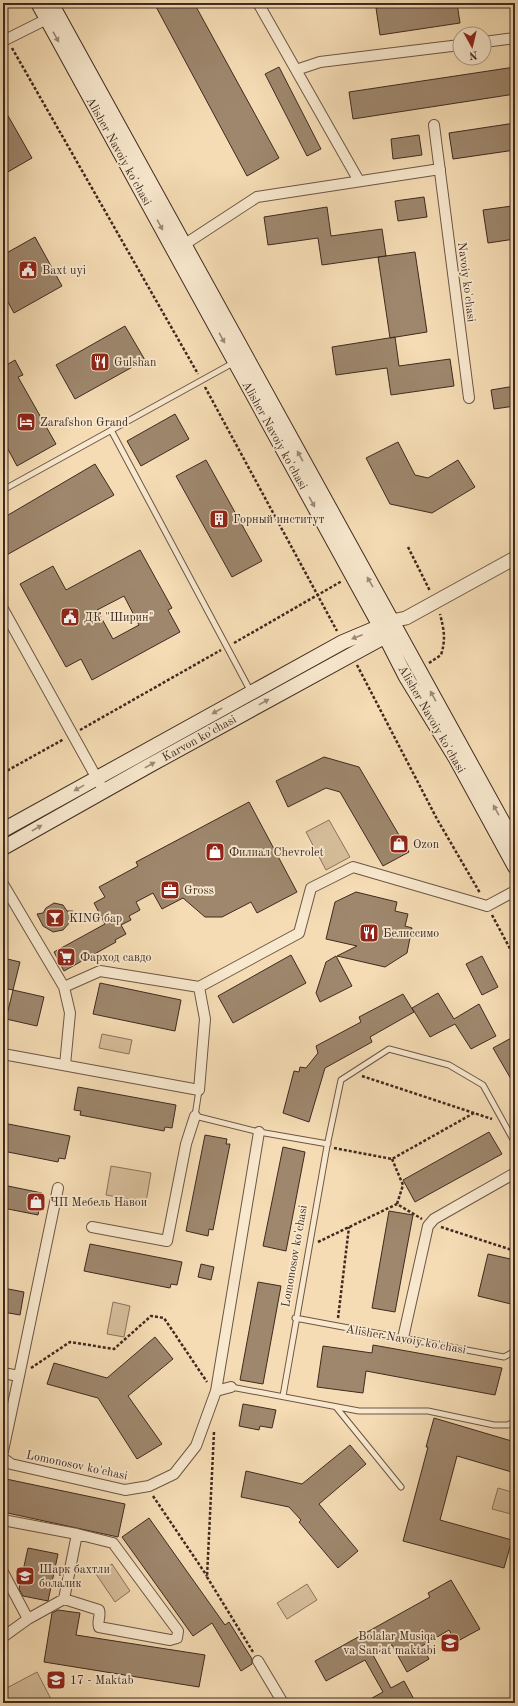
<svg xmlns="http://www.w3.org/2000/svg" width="518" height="1706" font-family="'Old Standard TT',serif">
<rect width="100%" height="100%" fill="#f5dcb4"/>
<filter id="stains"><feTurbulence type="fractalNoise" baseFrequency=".005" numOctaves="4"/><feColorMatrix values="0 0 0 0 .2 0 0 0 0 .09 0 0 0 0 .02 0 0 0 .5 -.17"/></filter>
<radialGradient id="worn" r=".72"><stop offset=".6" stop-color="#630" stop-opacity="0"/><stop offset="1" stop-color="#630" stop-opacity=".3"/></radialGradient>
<path fill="#d6be9b" stroke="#8a745e" d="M329,820L350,857L326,870L306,832Z
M102,1034L132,1040L129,1054L99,1048Z
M111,1166L151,1173L146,1202L106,1195Z
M113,1302L130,1306L124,1337L107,1334Z
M498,1488L515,1493V1515L492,1509Z
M112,1564L130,1591L115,1602L96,1574Z
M307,1584L317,1600L287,1619L277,1603Z
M37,1672L52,1701L48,1703H3V1690Z"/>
<path fill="#9e876d" stroke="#3f2a20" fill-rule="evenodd" d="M154,3H194L279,158L247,176Z
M411,3H457L460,23L380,35L376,8Z
M279,67L321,149L307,156L265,74Z
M515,67V94L353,119L349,92Z
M3,107L32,158L6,173L3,167Z
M515,123V150L453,159L449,133Z
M419,135L422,155L393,159L391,139Z
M424,197L427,217L398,221L395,201Z
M512,206L513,216H515V239L488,243L483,210Z
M327,207L331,236L382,229L386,256L322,265L318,238L268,245L264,217Z
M35,237L62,286L14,313L3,293V255Z
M415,252L427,332L390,338L378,257Z
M125,326L145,360L75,399L56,365Z
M395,337L399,366L450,359L454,386L391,395L387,368L336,375L332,347Z
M15,360L23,375L18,377L56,444L17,466L3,440V367Z
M515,386V406L494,409L491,390Z
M175,414L189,439L141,466L127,441Z
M398,442L415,475L428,478L458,460L475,487L432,513L390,504L366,458Z
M206,460L262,561L232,577L176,476Z
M95,464L114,495L3,557V518Z
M140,550L172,608L168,610L180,632L92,680L81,659L66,667L20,584L53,566L66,590ZM124,596L139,625L113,639L97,610Z
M324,757L359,767L409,852L383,866L340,792L326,788L288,807L276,781Z
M249,802L297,892L257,913L251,902L222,917H205L183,898L162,909L153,893L136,902L140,910L129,916L131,920L121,925L126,934L115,940L116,942L64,971L54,952L105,924L94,903L105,897L99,887L138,866L136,862Z
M356,892L397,902L395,911L408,914L405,926L412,928L407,953L385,967L337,956L357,946L326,939L335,902Z
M54,903L63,905L67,911H73L71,921L63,930L53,932L43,926L37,914L43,913L46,908Z
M291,955L306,983L233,1023L218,996Z
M336,956L352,986L320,1002L316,993L326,962Z
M482,956L498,987L482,995L466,964Z
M3,958L20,962L13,990L44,997L37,1026L6,1019L13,990L3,988Z
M100,983L181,1000L175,1031L93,1014Z
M438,993L454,1019L479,1004L496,1036L471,1049L455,1024L430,1037L412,1008Z
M403,994L414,1012L370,1037L372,1042L325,1068L309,1122L283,1113L294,1071L299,1072L300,1067L306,1068L318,1053L316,1046L361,1022L359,1017Z
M515,1036V1086L493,1048Z
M78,1087L176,1105L172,1128L165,1127L164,1131L80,1115L81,1111L74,1110Z
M3,1123L70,1136L65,1159L59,1158L58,1162L3,1151Z
M489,1132L502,1154L415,1202L403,1180Z
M205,1135L227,1139L226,1144H230L213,1230L209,1229L208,1236L186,1231Z
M283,1147L305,1152L286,1251L263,1246Z
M3,1185L42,1193L38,1215L3,1208Z
M389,1211L413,1215L395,1312L372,1308Z
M90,1244L182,1262L177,1285L171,1284L170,1288L84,1271Z
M488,1254L515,1260V1305L478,1296Z
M201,1264L214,1267L211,1280L198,1277Z
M258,1282L281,1286L263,1384L240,1380Z
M3,1288L24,1292L20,1315L3,1312Z
M155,1337L173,1359L128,1396L162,1444L137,1459L98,1398L47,1384L54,1363L107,1378Z
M373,1345L502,1368L495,1395L366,1371L363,1393L317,1387L323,1346L372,1353Z
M243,1404L276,1410L272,1428L260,1426L259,1430L239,1426Z
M434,1418L515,1442V1473L457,1456L440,1520L512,1540L504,1568L403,1541L428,1447H426Z
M350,1445L366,1464L319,1504L358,1551L338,1568L299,1522L301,1520L289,1507L241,1497L246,1471L302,1484Z
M6,1479L125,1504L118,1537L3,1512V1491Z
M149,1518L225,1625L229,1622L252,1659V1664L241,1671L212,1623L193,1636L122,1537Z
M28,1548L58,1554L48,1601L23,1596L19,1589Z
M451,1580L480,1629L456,1642L449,1630L422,1646L429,1659L407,1672L392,1645L373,1655L391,1688L404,1681L416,1703H363L383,1692L365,1660L326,1681L315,1661L430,1597L428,1593Z
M58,1610L80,1613L76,1635L205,1655L199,1687L44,1662L52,1613Z"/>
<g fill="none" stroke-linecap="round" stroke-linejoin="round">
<defs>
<path id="service" d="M111,430L251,692
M3,490L233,363
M199,1090L195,1116L259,1132L328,1144
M295,1318L504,1357L515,1351
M231,1387L359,1411H428L494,1425H508L515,1421
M283,1396L327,1146L341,1080L389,1049L449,1065L483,1085L515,1143
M336,1407L401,1487"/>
<path id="minor" d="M258,3L359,181
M3,41L51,17
M484,42L515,38
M296,70L320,62L460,45
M434,125L469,398
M179,248L257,197L440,169
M3,609L100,784
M3,884L64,987L70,1013L65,1065
M64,987L100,971L199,987L299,933L311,888L353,867L487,906L515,891
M3,1054L199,1090L205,1019L199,987
M92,1227L167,1241L186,1144L195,1116
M403,1338L428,1226L434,1219L515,1173
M3,1373L19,1376L58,1188
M216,1391L259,1132
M3,1451L19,1376
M3,1458L11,1464L125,1490L149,1486L174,1474L196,1446L216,1391L231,1387
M3,1520L77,1534
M77,1534L113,1543L178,1631L177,1638L170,1640L99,1627C97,1621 101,1616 99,1610L64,1599Z
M3,1572L28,1619L3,1637
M28,1619L64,1599
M258,1661L283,1703"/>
<path id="tertiary" d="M392,621L406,618L515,558"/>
<path id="secondary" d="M38,3L381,628L406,677L455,757L515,867
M51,3L515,844
M3,830L343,642L388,623
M3,848L152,764L393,632"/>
</defs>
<use href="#service" stroke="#6c5645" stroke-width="7"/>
<use href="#minor" stroke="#6c5645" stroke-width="12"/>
<use href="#tertiary" stroke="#6c5645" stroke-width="15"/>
<use href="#secondary" stroke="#3f2a20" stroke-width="16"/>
<path stroke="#3f2a20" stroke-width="2.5" stroke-dasharray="3 2" stroke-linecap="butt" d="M12,48L198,374
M205,387L337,631
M408,547L430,591
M234,643L342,581
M429,663L441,655C446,639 444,630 440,614
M357,665L437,819L480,893
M80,730L221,650
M3,773L64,739
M492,915L515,958
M362,1076L492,1119
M334,1148L392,1159L474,1113
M392,1159L403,1185L397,1204
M441,1227L515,1251
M318,1242L397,1204L422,1219
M338,1318L349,1227
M31,1368L70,1342L114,1349L151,1316L164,1318L207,1382
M214,1432L207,1577L253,1652
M153,1496L207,1576"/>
<use href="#service" stroke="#f8e8ce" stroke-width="5"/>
<use href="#minor" stroke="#f8e8ce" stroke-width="10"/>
<use href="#tertiary" stroke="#f8e8ce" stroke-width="13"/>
<use href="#secondary" stroke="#f8e8ce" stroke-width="14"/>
</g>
<defs><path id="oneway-solid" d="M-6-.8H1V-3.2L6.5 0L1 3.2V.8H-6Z"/></defs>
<g fill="#9c8977">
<use href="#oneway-solid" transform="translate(56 37) rotate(61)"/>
<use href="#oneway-solid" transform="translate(160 225) rotate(61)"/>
<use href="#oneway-solid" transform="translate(222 338) rotate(61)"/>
<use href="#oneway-solid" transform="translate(300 456) rotate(-119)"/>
<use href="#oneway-solid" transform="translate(312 502) rotate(61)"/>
<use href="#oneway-solid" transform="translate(370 582) rotate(-120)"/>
<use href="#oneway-solid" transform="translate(357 637) rotate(159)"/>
<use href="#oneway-solid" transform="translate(433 696) rotate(-119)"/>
<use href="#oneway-solid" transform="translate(264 702) rotate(-29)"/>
<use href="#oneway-solid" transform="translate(217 711) rotate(151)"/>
<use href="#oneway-solid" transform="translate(150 765) rotate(-29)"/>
<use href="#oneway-solid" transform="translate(79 788) rotate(151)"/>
<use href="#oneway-solid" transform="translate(496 810) rotate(-119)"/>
<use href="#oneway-solid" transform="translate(37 828) rotate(-30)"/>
</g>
<defs>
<symbol id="civic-square" viewBox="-11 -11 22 22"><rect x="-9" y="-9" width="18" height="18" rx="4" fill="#8f2418" stroke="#f8e8ce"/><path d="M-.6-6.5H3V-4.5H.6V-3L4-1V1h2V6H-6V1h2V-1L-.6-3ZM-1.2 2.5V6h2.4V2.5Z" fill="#fff"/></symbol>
<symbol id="restaurant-square" viewBox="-11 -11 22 22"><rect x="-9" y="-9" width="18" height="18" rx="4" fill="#8f2418" stroke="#f8e8ce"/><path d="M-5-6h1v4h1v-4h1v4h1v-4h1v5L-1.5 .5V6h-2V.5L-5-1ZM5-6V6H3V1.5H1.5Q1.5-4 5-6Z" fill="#fff"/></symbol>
<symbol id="hotel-square" viewBox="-11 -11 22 22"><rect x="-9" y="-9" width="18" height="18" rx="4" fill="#8f2418" stroke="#f8e8ce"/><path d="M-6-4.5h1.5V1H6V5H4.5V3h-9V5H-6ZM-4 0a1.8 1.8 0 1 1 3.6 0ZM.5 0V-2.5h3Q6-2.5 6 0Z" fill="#fff"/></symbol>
<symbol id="building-square" viewBox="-11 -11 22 22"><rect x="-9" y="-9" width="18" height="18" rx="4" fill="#8f2418" stroke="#f8e8ce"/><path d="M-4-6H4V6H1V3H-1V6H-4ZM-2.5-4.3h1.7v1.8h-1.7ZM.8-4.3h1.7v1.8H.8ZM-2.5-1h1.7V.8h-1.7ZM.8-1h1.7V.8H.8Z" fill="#fff"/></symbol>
<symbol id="shop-square" viewBox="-11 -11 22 22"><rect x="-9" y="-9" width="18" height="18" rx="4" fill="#8f2418" stroke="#f8e8ce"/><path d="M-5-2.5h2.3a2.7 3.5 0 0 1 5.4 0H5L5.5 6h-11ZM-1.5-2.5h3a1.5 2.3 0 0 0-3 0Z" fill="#fff"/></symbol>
<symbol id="office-square" viewBox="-11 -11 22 22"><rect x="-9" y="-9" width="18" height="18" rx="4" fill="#8f2418" stroke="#f8e8ce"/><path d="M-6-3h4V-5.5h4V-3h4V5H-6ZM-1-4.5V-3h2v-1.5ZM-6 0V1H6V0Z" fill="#fff"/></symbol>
<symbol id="bar-square" viewBox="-11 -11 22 22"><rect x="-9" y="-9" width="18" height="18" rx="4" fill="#8f2418" stroke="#f8e8ce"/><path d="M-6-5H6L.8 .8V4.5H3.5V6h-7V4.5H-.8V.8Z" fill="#fff"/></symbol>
<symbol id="supermarket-square" viewBox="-11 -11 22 22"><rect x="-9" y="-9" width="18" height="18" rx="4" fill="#8f2418" stroke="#f8e8ce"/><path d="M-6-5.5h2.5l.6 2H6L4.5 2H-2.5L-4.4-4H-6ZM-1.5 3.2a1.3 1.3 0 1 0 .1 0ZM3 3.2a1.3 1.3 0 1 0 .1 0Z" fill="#fff"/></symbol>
<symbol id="school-square" viewBox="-11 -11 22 22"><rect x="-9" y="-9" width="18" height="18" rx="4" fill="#8f2418" stroke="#f8e8ce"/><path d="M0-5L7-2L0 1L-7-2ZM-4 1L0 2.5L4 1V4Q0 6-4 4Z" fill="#fff"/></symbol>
</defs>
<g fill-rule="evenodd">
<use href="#civic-square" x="17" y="259" width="22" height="22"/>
<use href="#restaurant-square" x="89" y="351" width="22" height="22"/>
<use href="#hotel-square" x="15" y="411" width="22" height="22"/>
<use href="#building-square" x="208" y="508" width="22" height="22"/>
<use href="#civic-square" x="59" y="606" width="22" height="22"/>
<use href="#shop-square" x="388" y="833" width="22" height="22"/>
<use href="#shop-square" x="204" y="841" width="22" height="22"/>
<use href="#office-square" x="159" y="879" width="22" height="22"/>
<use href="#bar-square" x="44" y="907" width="22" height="22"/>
<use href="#restaurant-square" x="358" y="922" width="22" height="22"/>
<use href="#supermarket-square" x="55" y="946" width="22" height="22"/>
<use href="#shop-square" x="25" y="1191" width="22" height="22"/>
<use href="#school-square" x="14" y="1565" width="22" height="22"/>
<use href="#school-square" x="439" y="1632" width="22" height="22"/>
<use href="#school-square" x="45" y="1669" width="22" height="22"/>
</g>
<g text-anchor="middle" stroke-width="3.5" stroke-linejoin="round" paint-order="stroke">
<g font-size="12" fill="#3f2a20" stroke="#f8e8ce">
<text transform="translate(119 151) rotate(61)" y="4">Alisher Navoiy ko'chasi</text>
<text transform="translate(467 282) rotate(83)" y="4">Navoiy ko'chasi</text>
<text transform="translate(275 435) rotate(61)" y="4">Alisher Navoiy ko'chasi</text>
<text transform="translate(432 719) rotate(60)" y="4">Alisher Navoiy ko'chasi</text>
<text transform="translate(199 738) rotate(-29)" y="4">Karvon ko'chasi</text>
<text transform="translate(294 1256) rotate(-80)" y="4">Lomonosov ko'chasi</text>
<text transform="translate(406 1339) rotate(10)" y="4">Alisher Navoiy ko'chasi</text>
<text transform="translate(77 1465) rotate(12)" y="4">Lomonosov ko'chasi</text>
</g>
<g font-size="12" fill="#3f2a20" stroke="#f8e8ce" text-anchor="start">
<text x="42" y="274">Baxt uyi</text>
<text x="114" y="366">Gulshan</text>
<text x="40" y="426">Zarafshon Grand</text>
<text x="233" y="523">Горный институт</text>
<text x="84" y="621">ДК "Ширин"</text>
<text x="413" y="848">Ozon</text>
<text x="229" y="856">Филиал Chevrolet</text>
<text x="184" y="894">Gross</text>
<text x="69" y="922">KING бар</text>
<text x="383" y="937">Белиссимо</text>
<text x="80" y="961">Фарход савдо</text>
<text x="50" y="1206">ЧП Мебель Навои</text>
<text x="39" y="1573">Шарк бахтли<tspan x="39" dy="14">болалик</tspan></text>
<text x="436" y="1640" text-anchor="end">Bolalar Musiqa<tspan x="436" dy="14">va San'at maktabi</tspan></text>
<text x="70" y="1684">17 - Maktab</text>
</g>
</g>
<rect width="518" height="1706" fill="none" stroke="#f5dcb4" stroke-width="16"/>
<rect x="4" y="4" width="510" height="1698" fill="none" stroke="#3f2a20" stroke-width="2"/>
<rect x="8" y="8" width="502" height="1690" fill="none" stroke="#3f2a20"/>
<g transform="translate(472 46) rotate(172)"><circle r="19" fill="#f8e8ce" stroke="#ae9c88"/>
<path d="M0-3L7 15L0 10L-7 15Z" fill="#8f2418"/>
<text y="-6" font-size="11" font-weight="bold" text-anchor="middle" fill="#3f2a20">N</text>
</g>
<rect width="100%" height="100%" filter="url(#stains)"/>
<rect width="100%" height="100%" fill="url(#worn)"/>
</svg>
